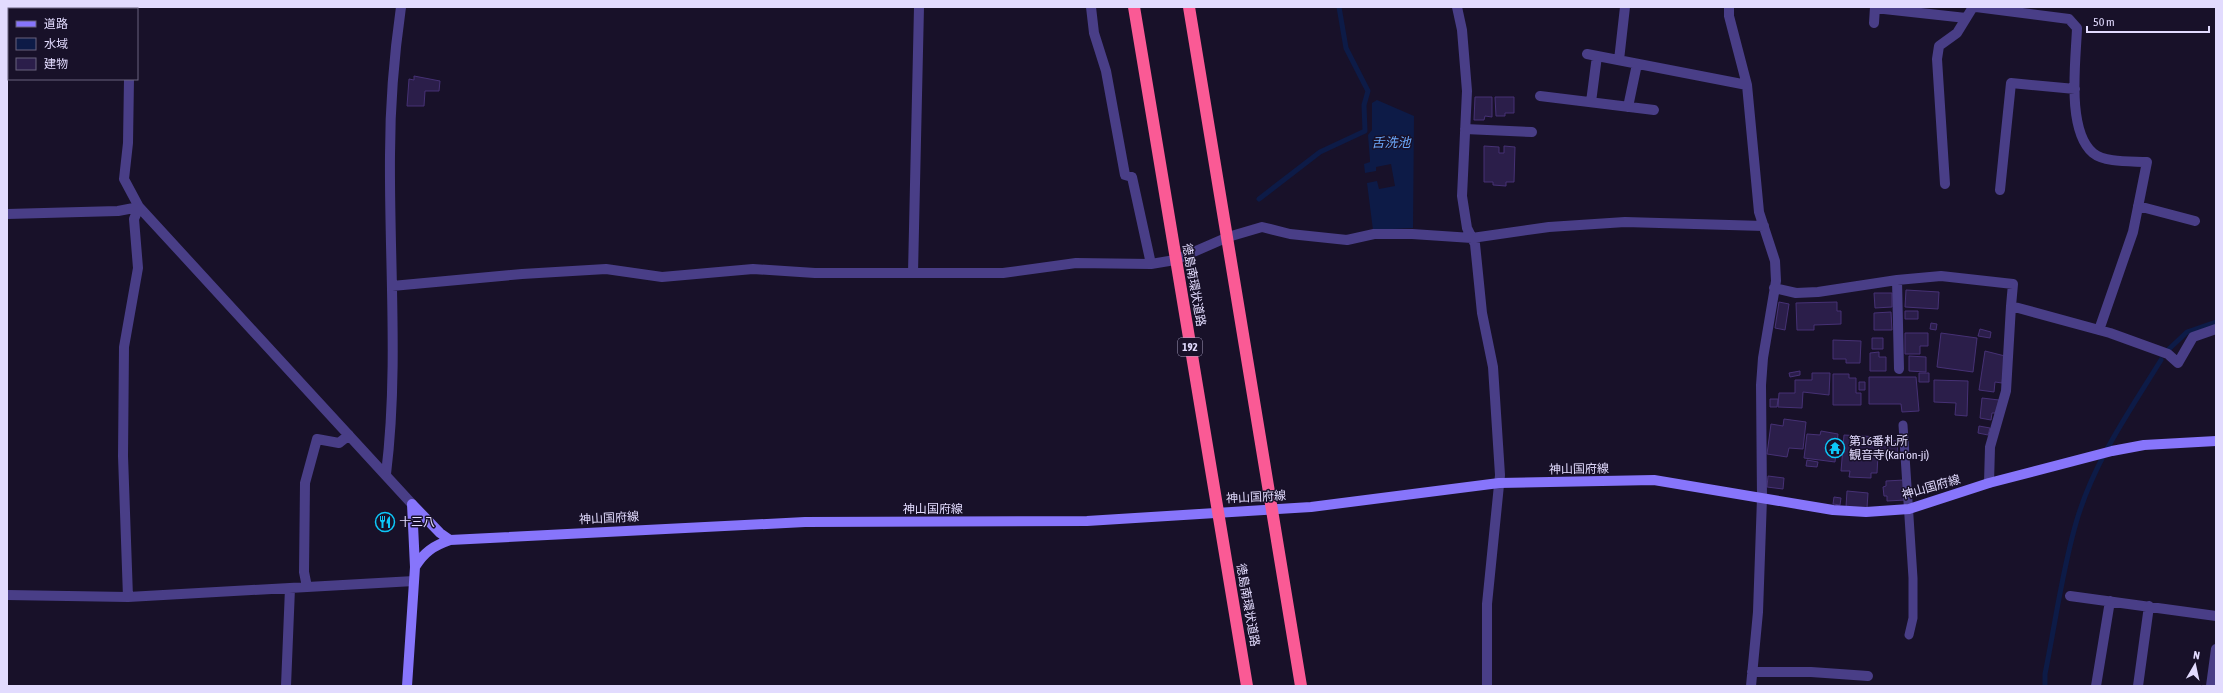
<svg xmlns="http://www.w3.org/2000/svg" width="2223" height="693" font-family="'Asap Condensed','Noto Sans JP',sans-serif">
<rect width="100%" height="100%" fill="#181129"/>
<path fill="#0d1b47" d="M1377,100L1414,116L1413,228L1373,230L1367,183L1377,181L1379,189L1395,186L1391,164L1376,167V171L1365,173L1364,164L1370,162V160L1368,135L1372,130V103Z"/>
<g fill="none" stroke-linecap="round" stroke-linejoin="round">
<path stroke="#0d1b47" stroke-width="5" d="M1259,199L1320,152L1365,131L1364,105L1368,91L1346,48L1339,7
M2169,349L2187,332L2216,322
M2045,686V674C2055,625 2062,571 2076,523C2093,463 2129,412 2161,360"/>
</g>
<path fill="#2b1e4a" stroke="#463175" d="M414,76L440,81L439,91H425L424,106H407L409,79L414,80Z
M1475,97H1492V117L1485,116L1484,120H1474Z
M1495,97H1514V113H1505V116H1496Z
M1484,146L1499,147V153H1504V146L1515,147L1514,182H1506V186L1493,185V182H1484Z
M1906,290L1939,292L1938,309L1905,307Z
M1874,293H1892V307L1875,308Z
M1779,302L1789,304L1785,330L1775,328Z
M1837,302V311H1841V324L1814,325V330H1797L1796,303Z
M1905,311H1918V319H1905Z
M1891,312L1892,330H1874V313Z
M1931,323L1937,324L1936,330L1930,329Z
M1980,329L1991,332L1990,338L1978,336Z
M1905,333H1928V346H1920V354H1905Z
M1941,333L1977,338L1973,372L1937,367Z
M1872,338H1883V349H1872Z
M1833,340L1861,341L1860,363H1846V359H1833Z
M1985,351L2005,356L2002,383L1995,382L1994,392L1979,390Z
M1879,352V357H1886V371H1870V353Z
M1909,356L1926,357V372L1909,371Z
M1800,371V375L1790,377L1789,373Z
M1812,373H1830L1829,395L1803,392L1802,408L1778,407L1779,393H1795V380H1812Z
M1919,373H1929V382H1919Z
M1833,374H1849V378H1856V393H1861V405H1833Z
M1869,377H1916L1919,411L1902,412L1901,404H1869Z
M1934,380L1968,381L1967,416L1955,415L1956,403L1934,402Z
M1859,382H1865V390H1859Z
M1982,398L1999,400L1996,413H1992L1991,420L1980,418Z
M1770,399H1778L1777,407H1770Z
M1784,419L1806,422L1803,449L1789,448L1787,457L1767,454L1771,424L1783,426Z
M1979,426L1990,428L1988,435L1978,433Z
M1821,431L1838,434L1835,462L1804,458L1807,434L1820,435Z
M1844,435L1879,437L1877,473H1871V478L1849,477L1850,471H1841Z
M1881,440L1898,441L1897,456L1880,455Z
M1807,460L1818,462L1817,467L1806,466Z
M1768,476L1784,478L1783,489L1767,487Z
M1904,480L1906,500L1887,501V496H1884L1883,487L1886,486V481Z
M1847,491L1868,493L1867,508L1846,507Z
M1834,497L1841,498L1840,505L1833,504Z"/>
<g fill="none" stroke-linecap="round" stroke-linejoin="round">
<path stroke="#493e87" stroke-width="9" d="M1903,425L1913,578V618L1909,635"/>
<path stroke="#493e87" stroke-width="10" d="M129,7V9
M1091,7L1094,33L1106,71L1125,175L1132,177L1151,264
M1457,7L1462,30L1467,91L1462,196L1467,228L1475,244L1482,313L1493,367L1500,475L1487,604V686
M1729,7V16L1747,85L1759,212L1775,261L1776,281L1763,358L1761,385L1762,498L1758,612L1751,686
M1976,7L2069,19L2077,28C2076,60 2066,130 2093,153C2105,163 2132,161 2147,162L2133,232L2099,330
M1875,8L1966,18
M1874,23L1875,7
M1587,54L1747,85
M1619,60L1625,7
M129,79L128,143L124,179L139,207L412,504
M1540,96L1654,110
M1591,102L1597,56
M1628,107L1637,64
M1465,129L1532,132
M1945,184L1937,59L1939,46L1957,33L1973,7
M2000,190L2011,83L2075,89
M2138,206L2195,221
M7,214L118,211L139,207
M913,273L919,7
M1897,280L1899,369
M392,286L522,274L606,269L662,277L753,269L815,273H1003L1076,263L1151,264L1175,260L1228,237L1262,227L1290,234L1347,240L1374,234H1412L1472,238L1549,227L1625,222L1764,226
M1774,288L1796,293L1818,292L1897,280L1941,276L2013,284L2011,306L2110,333L2168,354L2178,363L2193,337L2216,329
M386,474C399,369 389,261 390,155C390,106 394,56 401,7
M1989,483L1990,447L2006,391L2011,306
M307,587L304,572L305,483L317,439L339,443L349,435
M7,595L128,597L414,581
M2070,596L2216,616
M128,597L123,456L124,347L138,268L134,219L139,207
M1752,672H1811L1868,676
M286,686L290,588
M2096,686L2110,601
M2138,686L2149,606
M2211,686L2216,649"/>
<path stroke="#8775fb" stroke-width="10" d="M412,504L415,567
M412,504L440,533L450,540
M407,686L415,567C424,552 433,546 450,540L805,522L1087,521L1311,507L1499,483L1654,480L1833,510L1866,512L1909,509L1989,483L2112,451L2144,445L2216,441"/>
<path stroke="#fa5a95" stroke-width="12" d="M1134,7L1247,686
M1189,7C1228,233 1262,460 1301,686"/>
</g>
<defs>
<symbol id="temple-ring" viewBox="-11 -11 22 22"><circle r="9.5" fill="#181129" stroke="#0dc7f8" stroke-width="1.5"/><path d="M0-6L5-2H3V0L6.5 2.5H4V6H1.5V3h-3V6H-4V2.5H-6.5L-3 0V-2H-5Z" fill="#0dc7f8"/></symbol>
<symbol id="restaurant-ring" viewBox="-11 -11 22 22"><circle r="9.5" fill="#181129" stroke="#0dc7f8" stroke-width="1.5"/><path d="M-5-6h1v4h1v-4h1v4h1v-4h1v5L-1.5 .5V6h-2V.5L-5-1ZM5-6V6H3V1.5H1.5Q1.5-4 5-6Z" fill="#0dc7f8"/></symbol>
</defs>
<g fill-rule="evenodd">
<use href="#temple-ring" x="1824" y="437" width="22" height="22"/>
<use href="#restaurant-ring" x="374" y="511" width="22" height="22"/>
</g>
<g text-anchor="middle" stroke-width="3" stroke-linejoin="round" paint-order="stroke">
<rect fill="#181129" stroke="#a59ebe" stroke-width="1" x="1178" y="338" width="24" height="18" rx="3"/>
<g font-size="11" font-weight="bold" fill="#e2dbfe">
<text x="1190" y="351">192</text>
</g>
<g font-size="12" fill="#e2dbfe" stroke="#181129">
<text transform="translate(1194 285) rotate(80)" y="4">徳島南環状道路</text>
<text transform="translate(1579 469) rotate(-1)" y="4">神山国府線</text>
<text transform="translate(1931 487) rotate(-16)" y="4">神山国府線</text>
<text transform="translate(1256 497) rotate(-3)" y="4">神山国府線</text>
<text x="933" y="513">神山国府線</text>
<text transform="translate(609 518) rotate(-3)" y="4">神山国府線</text>
<text transform="translate(1248 605) rotate(80)" y="4">徳島南環状道路</text>
</g>
<g font-size="12" fill="#e2dbfe" stroke="#181129" text-anchor="start">
<text x="1849" y="445">第16番札所<tspan x="1849" dy="14">観音寺(Kan'on-ji)</tspan></text>
<text x="399" y="526">十三八</text>
</g>
<g font-size="13" font-style="italic" fill="#6ca9fb" stroke="#181129">
<text x="1391" y="147">舌洗池</text>
</g>
</g>
<rect width="2223" height="693" fill="none" stroke="#e2dbfe" stroke-width="16"/>
<rect x="8" y="8" width="130" height="72" fill="#181129" stroke="#69627e"/>
<rect x="16" y="21" width="20" height="6" fill="#8775fb" stroke="#69627e"/>
<text x="44" y="28" font-size="12" fill="#e2dbfe">道路</text>
<rect x="16" y="38" width="20" height="12" fill="#0d1b47" stroke="#69627e"/>
<text x="44" y="48" font-size="12" fill="#e2dbfe">水域</text>
<rect x="16" y="58" width="20" height="12" fill="#2b1e4a" stroke="#69627e"/>
<text x="44" y="68" font-size="12" fill="#e2dbfe">建物</text>
<g transform="translate(2195 665) rotate(9)" stroke="#181129" stroke-width="3" paint-order="stroke">
<path d="M0-3L7 15L0 10L-7 15Z" fill="#e2dbfe"/>
<text y="-6" font-size="11" font-weight="bold" text-anchor="middle" fill="#e2dbfe">N</text>
</g>
<path d="M2087 26v6h122v-6" fill="none" stroke="#e2dbfe" stroke-width="2"/>
<text x="2093" y="26" font-size="12" fill="#e2dbfe" stroke="#181129" stroke-width="3" paint-order="stroke">50 m</text>
</svg>
